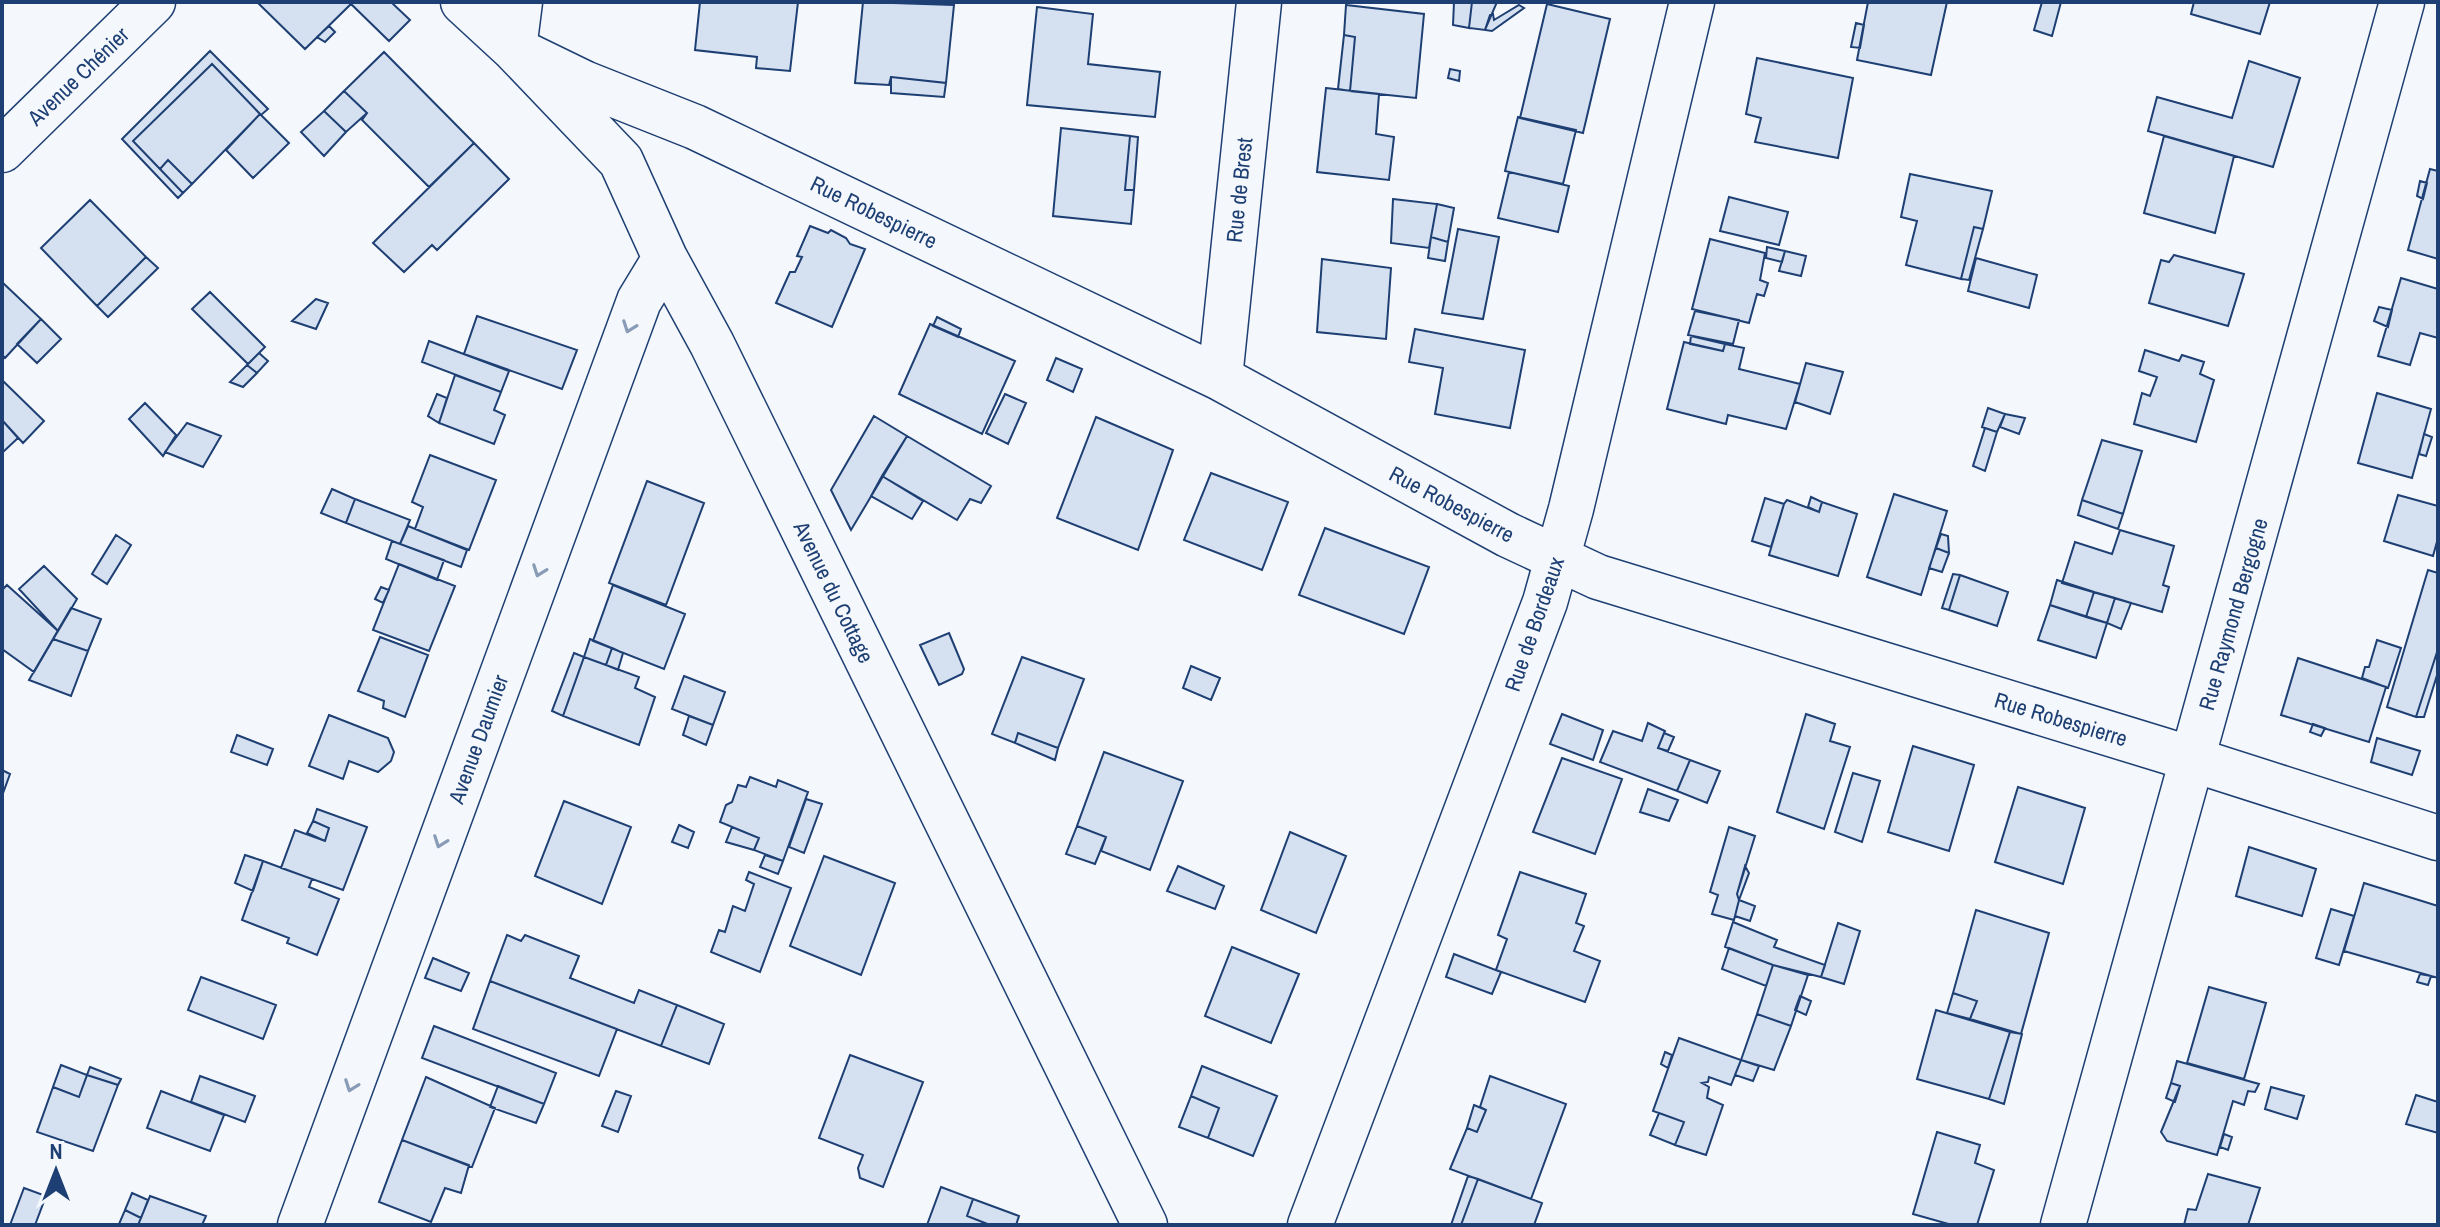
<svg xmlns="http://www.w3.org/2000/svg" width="2440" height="1227" font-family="'Archivo Narrow',sans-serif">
<rect width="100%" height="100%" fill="#f4f7fb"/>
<path fill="#d5e0f0" stroke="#1d3f73" stroke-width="2" d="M257,2H391L410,20L389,41L351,4L305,49Z
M700,2H798L790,71L756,68L757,57L695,50Z
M863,2L954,5L946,83L891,77L889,85L855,83Z
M1454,2H1472L1469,28L1453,25Z
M1472,2H1497L1485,30L1469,28Z
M1868,2H1947L1931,75L1857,60Z
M2042,2H2061L2052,36L2034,30Z
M2194,2H2270L2260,34L2191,14Z
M1547,4L1610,19L1583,133L1520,118Z
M1346,5L1424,14L1416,98L1350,91L1355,37L1344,35Z
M1519,5L1524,8L1492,31L1485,30L1490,15L1493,14L1494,20Z
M1037,7L1093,14L1088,64L1160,72L1155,117L1027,105Z
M1856,23L1864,25L1860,48L1851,47Z
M329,26L335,32L325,42L317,37Z
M1344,35L1355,37L1350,91L1338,89Z
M210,51L268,109L261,115L212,64L133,141L183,193L178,198L122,139Z
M384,52L474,143L429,187L362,120L367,113L344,91Z
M1757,58L1853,78L1838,158L1755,142L1761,118L1746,114Z
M2249,61L2300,78L2273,167L2148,131L2157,97L2232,118Z
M212,64L260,114L192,184L168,160L160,169L133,141Z
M1450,69L1460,71L1459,81L1448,78Z
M891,77L946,83L944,97L891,93Z
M1326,88L1379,94L1376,134L1394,137L1389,180L1317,172Z
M344,91L367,113L346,132L324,111Z
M324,111L346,132L324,156L301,132Z
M260,114L289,143L253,178L226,150Z
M1518,117L1576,130L1563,184L1505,171Z
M1061,128L1130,136L1125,190H1134L1131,224L1053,216Z
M1130,136L1138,137L1134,190H1125Z
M2164,136L2234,156L2215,233L2144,213Z
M474,143L509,179L437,250L432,245L404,272L373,243Z
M168,160L192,184L183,193L160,169Z
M2430,169L2438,171V259L2408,250Z
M1509,172L1569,186L1558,232L1498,218Z
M1910,174L1992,191L1983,229L1974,227L1961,279L1906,265L1917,221L1901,217Z
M2420,181L2427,183L2423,199L2417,196Z
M1729,197L1788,212L1779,245L1720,231Z
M1393,199L1437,204L1429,248L1391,243Z
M90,200L146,257L97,306L41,248Z
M1437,204L1454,208L1448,242L1431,237Z
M810,226L828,233L831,230L846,238L850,244L865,249L832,327L776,303L790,272H795L802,257L797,256Z
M1974,227L1983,229L1969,280L1961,279Z
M1458,229L1499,237L1483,319L1442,313Z
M1431,237L1448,242L1445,261L1428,258Z
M1710,239L1765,253L1760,280L1768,283L1764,296L1757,294L1749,323L1692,309Z
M1767,247L1785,251L1782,262L1766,258Z
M1785,251L1806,256L1801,276L1779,271Z
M2174,255L2244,274L2228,326L2149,303L2161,260L2169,262Z
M146,257L158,268L108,317L97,306Z
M1976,258L2037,275L2029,308L1968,291Z
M1322,259L1391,268L1386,339L1317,332Z
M2401,278L2438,289V338L2420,333L2410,365L2378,356Z
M2,282L41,319L5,358L2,355Z
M210,292L265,347L248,364L192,309Z
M316,299L328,303L316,329L292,321Z
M2379,307L2392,310L2388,327L2374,321Z
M1695,311L1739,320L1733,344L1688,335Z
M477,316L577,350L562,389L464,354Z
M937,317L961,329L958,337L933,326Z
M41,319L61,339L37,363L17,344Z
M930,324L1015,361L982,434L899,394Z
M1415,329L1525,350L1510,428L1435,414L1443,368L1409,362Z
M1691,336L1725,344L1723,351L1690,344Z
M429,341L509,371L501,392L422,362Z
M1684,342L1723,351L1725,344L1744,348L1739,369L1800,384L1786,429L1728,415L1726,424L1667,409Z
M2145,350L2179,361L2182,355L2204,362L2200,374L2214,380L2196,442L2134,424L2142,393L2150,396L2157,377L2139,371Z
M259,353L268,361L257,373L247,365Z
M1056,358L1082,369L1073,392L1047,380Z
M1806,363L1843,372L1830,414L1795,402Z
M247,365L257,373L243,387L230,382Z
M455,375L501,392L494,410L505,415L494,444L439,423Z
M2,380L44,421L23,443L2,420Z
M2377,393L2431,409L2412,478L2358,463Z
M437,394L447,398L439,423L428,416Z
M1005,394L1026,403L1008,444L986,433Z
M145,403L176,435L163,456L129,419Z
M1988,408L2005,414L1997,432L1982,427Z
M2005,414L2025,418L2019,434L2000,427Z
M874,416L907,436L851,530L831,490Z
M1096,417L1173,450L1138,550L1057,518Z
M2,420L18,438L2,453Z
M187,423L221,436L203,467L165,452Z
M1985,428L1997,432L1985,471L1973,466Z
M2424,434L2432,437L2426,456L2419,454Z
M907,436L991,486L981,503L970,499L957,520L882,476Z
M2102,440L2142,451L2123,514L2082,500Z
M430,455L496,480L469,550L415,529L423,507L412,502Z
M1211,473L1288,502L1262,570L1184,540Z
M882,476L923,501L912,519L871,496Z
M647,481L704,503L666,605L609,583Z
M332,489L355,499L346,523L321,513Z
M1894,494L1947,511L1921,595L1867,577Z
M2398,495L2438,506V538L2433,556L2384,541Z
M1811,497L1822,502L1819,512L1808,507Z
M1765,498L1784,504L1771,547L1752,541Z
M355,499L410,520L400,544L346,523Z
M1787,500L1819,512L1822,502L1857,514L1838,576L1769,555L1784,504Z
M2082,500L2123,514L2118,529L2078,515Z
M408,526L467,550L461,567L400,544Z
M1325,528L1429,567L1404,634L1299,595Z
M2120,530L2174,546L2163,585L2169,587L2162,612L2062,583L2075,542L2112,554Z
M1941,534L1948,536L1949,553L1936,548Z
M116,535L131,545L107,584L92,574Z
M392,541L444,560L437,580L386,559Z
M1936,548L1949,553L1942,572L1929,568Z
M399,564L455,586L429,651L373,630Z
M44,566L77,599L58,631L19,589Z
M2428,570L2438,573V649L2416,717L2387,707Z
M1953,574L1960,575L1949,610L1942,608Z
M1960,575L2008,592L1997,626L1949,610Z
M2057,580L2094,592L2086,617L2050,605Z
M7,585L58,631L34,672L2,649V590Z
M613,585L685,614L664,669L593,641Z
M381,587L389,590L383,603L375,599Z
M2094,592L2115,598L2107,623L2086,617Z
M2115,598L2131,603L2121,629L2107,623Z
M2050,605L2107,623L2096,658L2038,640Z
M71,608L101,619L88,651L53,639Z
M949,633L964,669L962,674L939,685L920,645Z
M380,637L428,655L405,717L383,708L384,701L358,691Z
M53,639L88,651L71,696L29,680Z
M590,639L612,648L606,665L584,657Z
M2377,640L2401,648L2388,688L2362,678L2365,667H2369Z
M612,648L623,653L618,670L606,665Z
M2438,649V672L2424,717H2416Z
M574,653L584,657L563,716L552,711Z
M584,657L639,677L635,688L655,697L639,745L563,716Z
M1022,657L1084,679L1058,748L1018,733L1015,743L992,734Z
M2298,658L2386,687L2369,742L2281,715Z
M1191,666L1220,678L1211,700L1183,688Z
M684,676L725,692L713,725L672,709Z
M1562,714L1603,730L1593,760L1550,744Z
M1806,714L1835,724L1830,741L1850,747L1824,829L1777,812Z
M329,715L388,738L394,752L391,761L378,772L349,761L343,779L309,766Z
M689,716L713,725L706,745L683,735Z
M1648,723L1665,731L1658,748L1690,760L1677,791L1600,762L1613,731L1642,741Z
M2313,724L2325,728L2321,736L2310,732Z
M1018,733L1058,748L1055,760L1015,743Z
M1664,733L1674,737L1668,751L1658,748Z
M237,735L273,749L267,765L231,752Z
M2377,738L2420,751L2412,775L2371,762Z
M1913,746L1974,765L1949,851L1888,832Z
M1104,752L1183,781L1150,870L1101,851L1106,837L1077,826Z
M1562,758L1622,779L1595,854L1533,832Z
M1690,760L1720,771L1707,803L1677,791Z
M2,770L10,774L2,796Z
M1853,773L1880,781L1862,842L1835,832Z
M750,777L776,787L778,780L808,792L783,861L754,850L759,838L720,822L726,805L732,802L738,785L746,787Z
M2018,787L2085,808L2063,884L1995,862Z
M1648,789L1678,800L1669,821L1640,812Z
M806,799L822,804L804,853L789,847Z
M564,801L631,827L602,904L535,876Z
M317,809L367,827L343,890L281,868L295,830L325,841L329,828L313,821Z
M313,821L329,828L325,841L307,833Z
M679,825L694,832L688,848L672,842Z
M1077,826L1106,837L1095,864L1066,854Z
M732,827L759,838L754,850L726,842Z
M1729,827L1755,836L1737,894L1739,900L1734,920L1712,914L1718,895L1710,892Z
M1290,832L1346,856L1316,933L1261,910Z
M2249,847L2316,869L2302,916L2236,896Z
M245,855L263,861L253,891L235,883Z
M765,855L783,861L778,874L760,867Z
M824,856L895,883L861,975L790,946Z
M263,861L312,879L309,887L339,899L317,955L287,943L289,938L242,920Z
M1178,866L1224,886L1215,909L1167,891Z
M1745,866L1749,873L1739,900L1737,894Z
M749,872L791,888L760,972L711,952L719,930L725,932L733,906L745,911L754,884L746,880Z
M1520,872L1586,894L1576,923L1584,926L1574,951L1600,961L1585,1002L1496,970L1507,939L1498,935Z
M2364,883L2438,906V978L2344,951Z
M1739,900L1755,906L1750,921L1735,916Z
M2331,909L2354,916L2339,965L2316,958Z
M1976,910L2049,933L2021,1034L1970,1019L1977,1001L1953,993Z
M1733,922L1777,940L1774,947L1825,965L1821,977L1773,965L1725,947Z
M1838,923L1860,931L1844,984L1821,977Z
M507,935L521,941L525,935L579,956L570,978L634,1003L639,990L677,1005L661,1046L490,981Z
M1232,947L1299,974L1271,1043L1205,1016Z
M1729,948L1773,965L1766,986L1722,969Z
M1454,954L1501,972L1492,994L1446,977Z
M433,958L469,973L461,991L425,978Z
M1773,965L1808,975L1791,1026L1757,1014Z
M2420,974L2431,976L2428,985L2417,982Z
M201,977L276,1005L263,1039L188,1010Z
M490,981L617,1029L599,1076L473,1029Z
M2209,987L2266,1003L2244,1079L2187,1063Z
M1953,993L1977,1001L1970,1019L1947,1013Z
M1800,996L1811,1001L1806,1015L1795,1010Z
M677,1005L724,1024L709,1064L661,1046Z
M1936,1010L2010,1032L1989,1099L1917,1079Z
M1757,1014L1791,1026L1774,1070L1741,1060Z
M434,1026L556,1073L544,1104L422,1058Z
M2010,1032L2022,1034L2004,1104L1989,1099Z
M1679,1038L1741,1060L1731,1085L1709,1077L1708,1082L1702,1083L1709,1087L1707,1098L1723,1105L1706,1155L1675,1145L1684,1122L1653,1111Z
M1665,1052L1672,1055L1668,1068L1661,1064Z
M850,1055L923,1082L883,1187L860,1178L858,1168L863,1155L819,1138Z
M1741,1060L1759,1066L1753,1081L1735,1075Z
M2177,1061L2259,1084L2255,1092L2248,1091L2244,1105L2233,1101L2217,1155L2167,1141L2161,1132L2180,1086L2171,1083Z
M61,1065L87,1075L79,1097L53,1087Z
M1202,1066L1277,1096L1253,1156L1208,1138L1219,1108L1191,1096Z
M90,1067L121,1079L118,1085L87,1075Z
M87,1075L118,1085L93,1151L37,1132L53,1087L79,1097Z
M200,1076L255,1096L245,1122L191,1102Z
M1490,1076L1566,1104L1531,1199L1450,1169L1467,1128L1477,1132L1486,1110L1480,1107Z
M426,1077L495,1108L472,1167L402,1140Z
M2171,1083L2180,1086L2175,1102L2166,1098Z
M498,1086L544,1104L536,1123L490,1107Z
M2271,1087L2304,1096L2297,1119L2265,1109Z
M161,1091L224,1115L210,1151L147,1128Z
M616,1091L631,1096L618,1132L602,1126Z
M2416,1095L2438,1102V1133L2406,1124Z
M1191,1096L1219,1108L1208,1138L1179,1127Z
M1474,1105L1486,1110L1477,1132L1467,1128Z
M1659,1113L1684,1122L1675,1145L1650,1135Z
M1937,1132L1980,1145L1975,1163L1994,1170L1977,1225H1952L1913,1214Z
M2224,1134L2232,1137L2228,1150L2220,1147Z
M402,1140L469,1165L461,1193L445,1188L431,1222L379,1202Z
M2208,1174L2260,1188L2248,1225H2184L2188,1209L2196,1210Z
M1468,1176L1478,1179L1461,1225H1451Z
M1478,1179L1542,1203L1534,1225H1461Z
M941,1187L973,1199L967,1216L990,1225H927Z
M24,1188L46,1196L35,1225H10Z
M132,1193L148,1200L141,1218L125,1210Z
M150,1196L206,1216L202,1225H138Z
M973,1199L1019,1216L1016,1225H990L967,1216Z
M125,1210L141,1218L138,1225L119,1224Z"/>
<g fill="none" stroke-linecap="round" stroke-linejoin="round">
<defs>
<path id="minor" d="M463,2L514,49L621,161L665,258L712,344L1145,1225
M520,2L514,49L584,83L695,127L1220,378L1508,535L1598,577L2166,751L2438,838
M2,150L153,2
M1220,378L1259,2
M300,1225L639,301L665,258
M1310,1225L1545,602L1571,509L1692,2
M2063,1225L2402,2"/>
</defs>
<use href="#minor" stroke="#1d3f73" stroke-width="47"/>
<use href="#minor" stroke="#f4f7fb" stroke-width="44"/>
</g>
<defs><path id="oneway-chevron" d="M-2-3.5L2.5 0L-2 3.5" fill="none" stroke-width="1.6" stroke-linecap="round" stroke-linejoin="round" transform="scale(2)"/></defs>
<g stroke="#889bb7">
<use href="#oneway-chevron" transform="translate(629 327) rotate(110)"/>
<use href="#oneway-chevron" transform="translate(539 571) rotate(110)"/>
<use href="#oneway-chevron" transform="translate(440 842) rotate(110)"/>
<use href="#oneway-chevron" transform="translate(351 1086) rotate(110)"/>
</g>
<g text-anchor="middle" stroke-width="6" stroke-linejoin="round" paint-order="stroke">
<g font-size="22" fill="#1d3f73" stroke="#f4f7fb">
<text transform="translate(78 76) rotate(-44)" y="8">Avenue Chénier</text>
<text transform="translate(1239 190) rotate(-84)" y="8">Rue de Brest</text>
<text transform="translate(874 212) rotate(26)" y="8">Rue Robespierre</text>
<text transform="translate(1452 504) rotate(28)" y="8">Rue Robespierre</text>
<text transform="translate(834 592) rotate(64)" y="8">Avenue du Cottage</text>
<text transform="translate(2233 614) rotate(-74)" y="8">Rue Raymond Bergogne</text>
<text transform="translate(1534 624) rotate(-71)" y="8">Rue de Bordeaux</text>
<text transform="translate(2061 719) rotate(17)" y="8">Rue Robespierre</text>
<text transform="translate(478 739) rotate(-70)" y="8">Avenue Daumier</text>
</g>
</g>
<rect width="2440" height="1227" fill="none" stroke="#1d3f73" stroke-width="8"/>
<g transform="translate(56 1171)" stroke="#f4f7fb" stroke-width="6" paint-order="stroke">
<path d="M0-6L14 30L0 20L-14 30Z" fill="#1d3f73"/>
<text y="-12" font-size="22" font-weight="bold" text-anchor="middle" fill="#1d3f73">N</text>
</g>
</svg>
